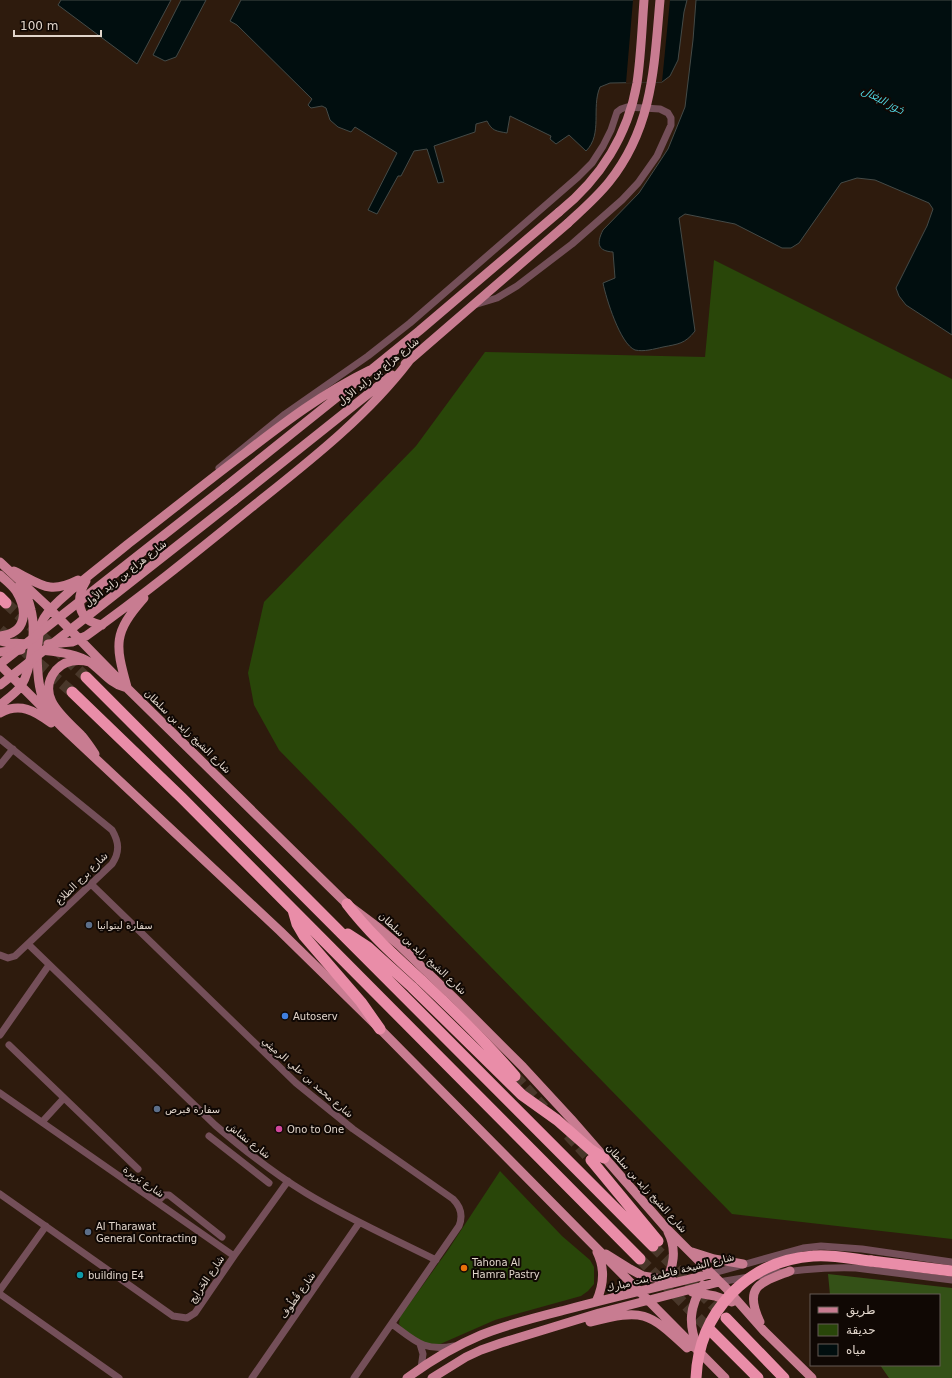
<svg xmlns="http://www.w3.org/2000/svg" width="952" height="1378" font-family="'DejaVu Sans',Cairo,sans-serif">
<rect width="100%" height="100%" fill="#2e1b0d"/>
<path fill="#294609" d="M714,260L952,379V1239L732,1214L279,750L254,705L248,673L264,602L416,446L485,352L705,357Z
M500,1171L562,1236L590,1260L594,1267V1284L588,1291L581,1296L495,1320L438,1345L424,1344L403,1329L399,1324L400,1317L448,1250Z"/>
<path fill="#345117" d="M828,1274L952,1288V1378H889L880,1365H939V1295H830Z"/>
<path fill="#010e0f" stroke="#444a47" d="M61,0H171L137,64L58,5Z
M181,0H206L176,57L165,61L153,55Z
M241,0H687L684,12L678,60L670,76L662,82L610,83L600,87C591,108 603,134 586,151L569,135L556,144L550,139L551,136L510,116L507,133C496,131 492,131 487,121L476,124L475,132L434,146L444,182L438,183L427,149L414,151L401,176H398L377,214L368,210L397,153L355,127L351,132L338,127L330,120L326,108L322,106L311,108L308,105L312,99L237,25L230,21Z
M696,0H952V335L906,305L899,296L896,288L927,226L933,209L929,203L875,180L857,178L841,183L799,243L791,248H782L735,224L685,214L679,218L695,331C685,344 678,344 663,347C654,349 644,352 635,350C620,344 606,298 603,283L615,278L613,252C598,251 596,244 603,230L639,193L668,149L685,107L693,40Z"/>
<path fill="#2e1b0d" d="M633,0H670L662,82L626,83Z"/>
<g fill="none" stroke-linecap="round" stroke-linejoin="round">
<path stroke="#49372a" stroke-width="11" stroke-dasharray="11 5.5" stroke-linecap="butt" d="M6,603L86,677
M0,630L72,692
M515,1076L544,1108
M568,1135L591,1160
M653,1246L724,1316
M640,1259L711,1331"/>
<path stroke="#744f59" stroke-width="7" d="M219,468L285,414L368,356L410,323L578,177L592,163L603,146L611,130L617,112L621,109L627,107L660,109L668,113L671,118V125L657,156L638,183L622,200L572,244L517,286L497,298L474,305
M0,739L112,830C119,842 120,852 112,864L15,956L8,958L0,955
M0,765L13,749
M91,884L296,1083L353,1129L453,1199C461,1207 463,1216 459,1226L354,1378
M28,944L215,1125C244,1150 273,1173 306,1193C347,1218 392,1238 436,1260
M0,1035L49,965
M9,1045L138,1169
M0,1093L234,1256
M42,1122L64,1098
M209,1136L269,1183
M0,1194L173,1316L187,1318L195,1313L234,1256L288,1181
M157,1202L164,1195H169L222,1237
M710,1274L803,1248L821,1246L862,1249L952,1262
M759,1276C792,1270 824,1267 856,1268L952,1280
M719,1282L749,1277
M0,1290L46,1226
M0,1294L119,1378
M392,1324C415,1341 424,1352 454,1346
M420,1344L423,1354L421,1368
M252,1378L359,1223"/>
<path stroke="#c87c91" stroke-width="9" d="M405,364L568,223
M366,374L419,331L559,212
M225,487L356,382
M234,501L392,375
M0,562L46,605L127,688L347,904L375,925L399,945L454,998L523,1067L571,1119L666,1228L726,1288L764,1331L812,1378
M14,571C41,584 48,595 78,580
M0,575C5,580 12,585 16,591C28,611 27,633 0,636
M86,581C75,599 77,621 102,625
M0,641L9,643L30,644
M48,644L72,642L86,636C141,597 194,554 247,511C303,466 365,419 409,361
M39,650C57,652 76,653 91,663C102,671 110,683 124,687
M0,652L21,650
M90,662C77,659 65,660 56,670C34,697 66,719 82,736C87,742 91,748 95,754
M0,665L64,729L280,931L380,1029L725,1378
M127,687C115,644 113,633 144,598
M0,705C7,699 16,693 21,686C32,669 36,629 31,610C29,600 25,592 20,584
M48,708C35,693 34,635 44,618C52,605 65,596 76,586C93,572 111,558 128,544C167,514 205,483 245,453C285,422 323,393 370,370
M0,713C20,702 35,711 51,723
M692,1252L714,1259L743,1264
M606,1254L630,1269L643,1276L673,1281
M664,1284C674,1268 677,1249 668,1232
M692,1292L715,1296L732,1302
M596,1302C604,1285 605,1268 597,1252
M590,1322C644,1309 647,1311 687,1348
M760,1322C743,1286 760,1283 790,1271
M698,1348C688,1325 689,1307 703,1285
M407,1378C430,1361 455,1346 481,1335C508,1324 537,1317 565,1310C613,1297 662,1286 710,1274
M432,1378L466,1357L481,1350L501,1343L599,1313L719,1282"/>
<path stroke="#e98da8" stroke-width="11" d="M0,597L6,603
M86,677L653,1246
M72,692L182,798L640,1259
M347,904C369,933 395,956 421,980C454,1011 486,1042 515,1076
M293,910L297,924L304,936L361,1002L380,1029
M348,934L368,947L412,987L522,1095L557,1120L591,1150L604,1158
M591,1160L658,1241
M871,1261L952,1271
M726,1318L784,1378
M711,1331L758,1378"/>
<path stroke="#c87c91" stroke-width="9" d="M559,212C600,179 628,135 637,83C641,56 642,27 644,0
M568,223C582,210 597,197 609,182C653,127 654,67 660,0
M0,664L225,487
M0,685L234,501"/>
<path stroke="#e98da8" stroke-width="11" d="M696,1378C699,1312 747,1261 813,1256C832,1254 852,1259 871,1261"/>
</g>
<g fill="#5c6f8a" stroke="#100804" stroke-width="1.5">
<circle cx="89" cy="925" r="4"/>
<circle cx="157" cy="1109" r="4"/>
<circle cx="88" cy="1232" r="4"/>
</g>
<circle fill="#3f7fe0" stroke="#100804" stroke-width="1.5" cx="285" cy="1016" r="4"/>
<circle fill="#d1479c" stroke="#100804" stroke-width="1.5" cx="279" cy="1129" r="4"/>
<circle fill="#e8710a" stroke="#100804" stroke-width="1.5" cx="464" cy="1268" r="4"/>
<circle fill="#0f9aa8" stroke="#100804" stroke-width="1.5" cx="80" cy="1275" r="4"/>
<g text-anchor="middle" stroke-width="4" stroke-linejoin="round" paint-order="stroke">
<g font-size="10" fill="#e1d5cb" stroke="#100804">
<text transform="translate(378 371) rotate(-39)" y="4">شارع هزاع بن زايد الأول</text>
<text transform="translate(125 573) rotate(-38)" y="4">شارع هزاع بن زايد الأول</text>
<text transform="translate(188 731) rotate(44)" y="4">شارع الشيخ زايد بن سلطان</text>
<text transform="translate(81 878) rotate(-45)" y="4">شارع برج الطلاع</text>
<text transform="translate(423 953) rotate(43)" y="4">شارع الشيخ زايد بن سلطان</text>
<text transform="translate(308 1077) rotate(41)" y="4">شارع محمد بن علي الرميثي</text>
<text transform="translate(249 1140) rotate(38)" y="4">شارع نشاش</text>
<text transform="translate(144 1181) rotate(35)" y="4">شارع يَريِرة</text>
<text transform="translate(647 1188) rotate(48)" y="4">شارع الشيخ زايد بن سلطان</text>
<text transform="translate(670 1272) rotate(-14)" y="4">شارع الشيخة فاطمة بنت مبارك</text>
<text transform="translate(206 1279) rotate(-56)" y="4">شارع الخَرايِج</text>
<text transform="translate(297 1295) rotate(-55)" y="4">شارع قُطُوف</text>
</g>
<g font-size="10" fill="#e1d5cb" stroke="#100804" text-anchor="start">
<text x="97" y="929">سفارة ليتوانيا</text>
<text x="293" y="1020">Autoserv</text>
<text x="165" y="1113">سفارة قبرص</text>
<text x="287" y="1133">Ono to One</text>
<text x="96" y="1230">Al Tharawat<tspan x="96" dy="12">General Contracting</tspan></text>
<text x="472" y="1266">Tahona Al<tspan x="472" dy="12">Hamra Pastry</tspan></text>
<text x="88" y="1279">building E4</text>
</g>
<g font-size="11" font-style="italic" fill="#51d8e4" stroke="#100804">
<text transform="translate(883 100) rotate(28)" y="4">خور البغال</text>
</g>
</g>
<rect x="810" y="1294" width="130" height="72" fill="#100804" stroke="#645a54"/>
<rect x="818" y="1307" width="20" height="6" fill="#c87c91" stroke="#645a54"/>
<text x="846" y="1314" font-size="12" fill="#e1d5cb">طريق</text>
<rect x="818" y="1324" width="20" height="12" fill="#294609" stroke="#645a54"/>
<text x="846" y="1334" font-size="12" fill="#e1d5cb">حديقة</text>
<rect x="818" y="1344" width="20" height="12" fill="#010e0f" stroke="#645a54"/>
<text x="846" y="1354" font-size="12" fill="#e1d5cb">مياه</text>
<path d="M14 30v6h87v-6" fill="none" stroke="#e1d5cb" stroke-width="2"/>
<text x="20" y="30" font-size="12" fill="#e1d5cb" stroke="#100804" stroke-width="3" paint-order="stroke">100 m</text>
</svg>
